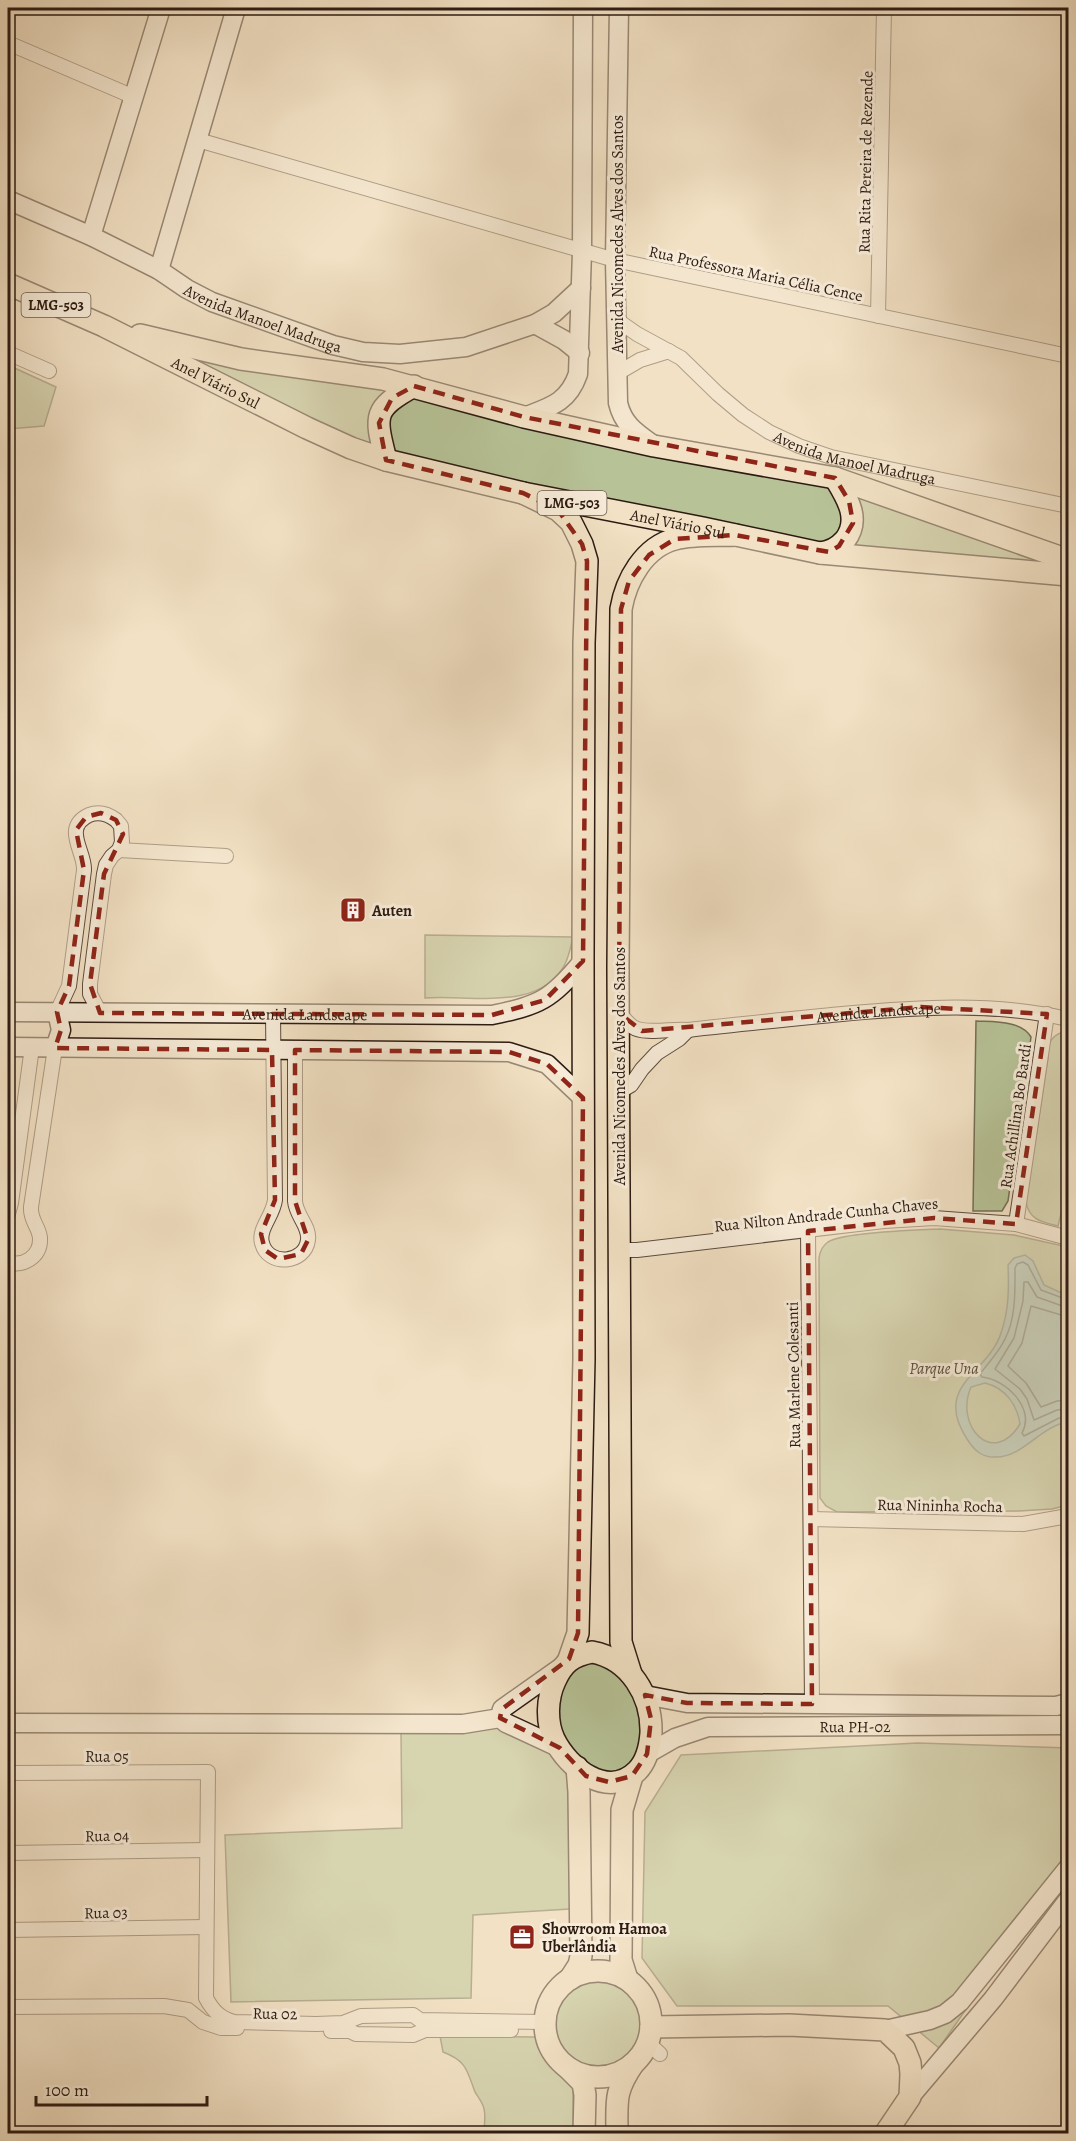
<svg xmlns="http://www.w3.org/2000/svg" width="1076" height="2141" font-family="Alegreya,serif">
<rect width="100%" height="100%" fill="#f2e1c4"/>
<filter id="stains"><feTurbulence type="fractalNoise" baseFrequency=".00333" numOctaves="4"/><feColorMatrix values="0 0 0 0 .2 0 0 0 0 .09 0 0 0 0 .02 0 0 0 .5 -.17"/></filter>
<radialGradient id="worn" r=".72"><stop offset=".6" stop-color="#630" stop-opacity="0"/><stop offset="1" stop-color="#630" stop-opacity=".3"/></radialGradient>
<path fill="#b7c397" stroke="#726f54" stroke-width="1.5" d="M104,326L835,478L1068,560V575L819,553L386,460Z
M8,365L56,387L44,426L8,429Z
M425,935L573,937C571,946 569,956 565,964C540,1013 468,994 425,998Z
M976,1021C993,1022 1021,1020 1031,1037L1008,1201L1002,1211H973Z
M1068,1031V1185L1058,1226C1042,1222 1029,1220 1026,1202L1048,1058C1046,1043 1053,1033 1068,1031Z
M940,1229L1014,1235L1068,1247V1505L1052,1509L1019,1511L837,1512L826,1506L820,1498L819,1258C820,1251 822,1246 828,1242C844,1232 918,1230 940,1229Z
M592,1660L610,1667L638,1698L642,1742L635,1762L619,1773H599L572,1753L561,1735L556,1714L567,1673Z
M498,1727L554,1752L571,1772L570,1909L473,1915L471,1998L231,2002L225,1835L402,1828L401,1733Z
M918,1743L1068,1748V1863L939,2048L888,2006H677L642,1958L645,1812L681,1755Z
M554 2024a44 44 0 1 1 88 0a44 44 0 1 1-88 0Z
M440,2036L537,2037L558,2069L573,2078V2133H484C484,2126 486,2116 484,2109C483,2103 478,2097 475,2092C467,2071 467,2061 443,2052Z"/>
<path fill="#9bbeb4" stroke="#6f7d73" stroke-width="1.5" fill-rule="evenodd" d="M1025,1255L1033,1261L1044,1285L1068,1296V1422C1040,1426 1024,1457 996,1457C982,1458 974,1450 967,1439C932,1385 988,1374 1001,1333C1009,1310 1009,1288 1008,1265L1014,1258ZM985,1383C1005,1388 1017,1404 1020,1424C993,1468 954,1426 971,1387Z"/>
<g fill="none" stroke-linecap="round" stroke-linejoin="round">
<path stroke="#646c63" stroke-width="1.5" d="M1068,1300L1041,1290L1028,1265L1023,1262L1017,1264L1015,1268C1015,1291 1016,1318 1005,1339C999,1352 988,1363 980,1374L982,1377C1005,1379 1036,1408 1022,1433L1024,1436L1059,1418L1068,1417
M1068,1308L1037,1297L1028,1282H1024L1023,1301L1014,1338L995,1369L1020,1389L1027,1399L1034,1420L1057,1410L1068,1409
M1068,1317L1031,1306L1022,1343L1008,1366L1026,1383L1041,1407L1057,1401L1068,1400"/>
<defs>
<g id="street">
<path d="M8,43L134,97"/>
<path d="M198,140L615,260L1068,356"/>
<path d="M878,316L884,8"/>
<path id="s1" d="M617,320L637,334L681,358L718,394L743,415L769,432L799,446L831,457L1068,506"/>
<path d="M8,353L49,371"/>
<path d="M616,374L640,360L669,351"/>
<path d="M119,850L226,856"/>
<path d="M57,1012L69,986L84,870C85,851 62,828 89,815C99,811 108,814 116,820L121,826L122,842L119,850L112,856L106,865L104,874L90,984V994L100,1013"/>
<path id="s2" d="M619,1013C624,1018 628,1024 633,1027C644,1035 674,1028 688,1030C739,1024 791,1019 842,1014C918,1007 993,1002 1068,1019"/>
<path d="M273,1014L275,1200C273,1216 258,1229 262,1243C268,1267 305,1264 308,1240C310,1226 296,1216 295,1201V1050"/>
<path d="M619,1092L631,1085L642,1069L657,1053L679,1039L688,1030"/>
<path d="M8,1214L11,1203L32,1047"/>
<path d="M1016,1224L1047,1014"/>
<path d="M808,1231L812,1704"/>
<path d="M620,1250H637L884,1221L934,1218L1016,1224L1068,1238"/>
<path d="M8,1262C23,1267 41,1257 40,1238C39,1226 30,1221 31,1207L55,1048"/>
<path d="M811,1519L1023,1524L1068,1516"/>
<path d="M8,1773L208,1772L206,1998C213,2011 220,2018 234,2022L316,2024L343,2023L361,2016L413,2015L420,2020L545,2022"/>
<path d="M8,1853L207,1850"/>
<path d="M8,1930L206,1927"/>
<path d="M8,2007L164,2006L188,2010L203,2022L221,2028H237"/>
<path d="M331,2031H350L356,2034L413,2035L425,2030H511"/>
<path d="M648,2043L660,2054"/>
</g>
<g id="secondary">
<path d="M619,8L615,260L618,403C623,424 635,432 652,444"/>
<path id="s3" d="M8,200L91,236L159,270L187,289L212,302L333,345L363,352L400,354L466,347L535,324L554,313L581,288"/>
<path d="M91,236L161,8"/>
<path d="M159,270L236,8"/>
<path d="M535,324L564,340L580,353"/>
<path d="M524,417C550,407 568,403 578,374L582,251L583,8"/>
<path id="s4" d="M8,1012L492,1015C540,1005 551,1000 583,961"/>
<path d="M8,1047L509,1052L547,1064L583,1098"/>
<path d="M55,1048L61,1030L57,1012"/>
<path d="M645,1695L687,1703L1056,1706L1068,1703"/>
<path d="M500,1718L502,1709L560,1668"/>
<path d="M500,1718L506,1723L560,1748"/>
<path d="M8,1723L463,1724L500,1718"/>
<path id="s5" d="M647,1754L675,1738L708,1727L1068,1725"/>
<path d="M885,2030L930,2020L945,2014L960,2002L1068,1868"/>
<path d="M910,2097L993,1999L1068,1900"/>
</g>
<g id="primary">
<path id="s6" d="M8,284L104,326L307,428L351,448L386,460L523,493L703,528L820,553L1068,575"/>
<path d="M140,335L241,359L383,379L524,417L654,446L835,478L1068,560"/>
<path d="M386,460C375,416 372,409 414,386"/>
<path d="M523,493L558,510L571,522L582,544L587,561L584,643L583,961L584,1359L578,1633L569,1659"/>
<path d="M820,553C831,552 838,548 845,540C861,519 847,498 835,478"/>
<path d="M592,1652C630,1659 652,1696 651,1733C650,1746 647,1761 637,1771C608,1800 568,1768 554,1739C546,1722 547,1698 555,1681C563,1663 572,1656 592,1652Z"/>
<path d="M631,1674L621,1642L618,967L621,609C626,580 644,547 675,539C694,534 716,536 735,535"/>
<circle cx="598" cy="2024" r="53"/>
<path d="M570,1979L579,1965L581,1956L579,1792L577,1767"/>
<path d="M627,1979L621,1960L622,1810L632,1776"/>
<path d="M651,2027L789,2025L885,2030L904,2048L910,2063L911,2074L910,2097L885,2134"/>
<path d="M567,2067L583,2083L585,2095L584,2134"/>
<path d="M617,2134C617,2101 614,2092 633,2064"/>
</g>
</defs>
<use href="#street" stroke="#5e4c3e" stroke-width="16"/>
<use href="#secondary" stroke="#2d1b12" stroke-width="21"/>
<use href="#primary" stroke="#2d1b12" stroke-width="24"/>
<use href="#street" stroke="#f7ecd9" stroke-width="14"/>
<use href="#secondary" stroke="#f7ecd9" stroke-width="18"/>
<use href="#primary" stroke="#f2e1c4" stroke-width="21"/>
</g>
<path d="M0 0H1076V2141H0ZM414,386L524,417L835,478L849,501L853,523L839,546L829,552L735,535L675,539L649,555L629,581L621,609L619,1013L642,1031L921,1007L1047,1014L1016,1224L934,1218L808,1231L812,1704L687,1703L645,1695L651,1719L647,1754L632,1776L609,1782L586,1776L560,1748L500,1718L502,1709L569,1659L578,1633L583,1098L547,1064L509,1052L295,1050V1201L308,1240L301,1254L278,1259L265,1250L261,1234L275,1200L272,1050L55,1048L61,1030L57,1012L69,986L84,870L76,830L86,817L101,813L116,820L123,834L104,874L90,984L100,1013L492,1015L545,1000L583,961L587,561L582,544L558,510L523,493L386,460L379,423L392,398Z" fill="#f2e1c4" fill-opacity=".55" fill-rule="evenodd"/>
<path fill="none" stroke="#8f2418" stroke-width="4.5" stroke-dasharray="12 8" stroke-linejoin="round" d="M414,386L524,417L835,478L849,501L853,523L839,546L829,552L735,535L675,539L649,555L629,581L621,609L619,1013L642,1031L921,1007L1047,1014L1016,1224L934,1218L808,1231L812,1704L687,1703L645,1695L651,1719L647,1754L632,1776L609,1782L586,1776L560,1748L500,1718L502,1709L569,1659L578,1633L583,1098L547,1064L509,1052L295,1050V1201L308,1240L301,1254L278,1259L265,1250L261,1234L275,1200L272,1050L55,1048L61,1030L57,1012L69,986L84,870L76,830L86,817L101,813L116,820L123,834L104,874L90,984L100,1013L492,1015L545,1000L583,961L587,561L582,544L558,510L523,493L386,460L379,423L392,398Z"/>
<defs>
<symbol id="building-square" viewBox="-11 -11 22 22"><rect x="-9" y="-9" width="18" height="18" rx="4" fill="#8f2418" stroke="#f7ecd9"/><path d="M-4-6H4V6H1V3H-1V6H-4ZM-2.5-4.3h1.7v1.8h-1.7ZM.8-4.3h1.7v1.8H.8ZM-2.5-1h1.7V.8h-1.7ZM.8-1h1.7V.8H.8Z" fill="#fff"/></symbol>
<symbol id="office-square" viewBox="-11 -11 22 22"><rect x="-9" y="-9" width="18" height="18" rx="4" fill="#8f2418" stroke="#f7ecd9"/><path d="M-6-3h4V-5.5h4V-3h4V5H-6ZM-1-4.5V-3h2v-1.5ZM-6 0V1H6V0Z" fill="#fff"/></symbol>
</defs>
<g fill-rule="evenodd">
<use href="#building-square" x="338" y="895" width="30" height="30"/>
<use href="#office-square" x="507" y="1922" width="30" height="30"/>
</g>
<g text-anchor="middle" stroke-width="6" stroke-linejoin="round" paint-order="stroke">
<g fill="#f7ecd9" stroke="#6a5a4e" stroke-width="1.5">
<rect x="21.5" y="293" width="69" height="24" rx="4.5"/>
<rect x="537.5" y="491" width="69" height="24" rx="4.5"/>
</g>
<g font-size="15" font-weight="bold" fill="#2d1b12">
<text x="56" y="310">LMG-503</text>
<text x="572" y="508">LMG-503</text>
</g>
<g font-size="16" fill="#2d1b12" stroke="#f7ecd9">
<text transform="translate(865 162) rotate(-89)" y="6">Rua Rita Pereira de Rezende</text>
<text transform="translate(617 234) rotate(-90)" y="6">Avenida Nicomedes Alves dos Santos</text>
<text transform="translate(756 273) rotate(12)" y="6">Rua Professora Maria Célia Cence</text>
<text dy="6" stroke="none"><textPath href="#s3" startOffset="282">Avenida Manoel Madruga</textPath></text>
<text dy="6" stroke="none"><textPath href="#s6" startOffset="230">Anel Viário Sul</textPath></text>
<text dy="6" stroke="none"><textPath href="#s1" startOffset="280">Avenida Manoel Madruga</textPath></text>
<text dy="6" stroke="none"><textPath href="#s6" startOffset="716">Anel Viário Sul</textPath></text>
<text dy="6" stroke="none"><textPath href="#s2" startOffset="267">Avenida Landscape</textPath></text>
<text dy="6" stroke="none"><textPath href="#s4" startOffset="297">Avenida Landscape</textPath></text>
<text transform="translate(619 1066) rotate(-90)" y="6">Avenida Nicomedes Alves dos Santos</text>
<text transform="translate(1015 1116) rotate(-82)" y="6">Rua Achillina Bo Bardi</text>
<text transform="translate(826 1214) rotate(-6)" y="6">Rua Nilton Andrade Cunha Chaves</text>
<text transform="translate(793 1375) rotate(-91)" y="6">Rua Marlene Colesanti</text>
<text transform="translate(940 1505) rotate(1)" y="6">Rua Nininha Rocha</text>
<text dy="6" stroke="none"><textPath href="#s5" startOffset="214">Rua PH-02</textPath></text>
<text x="107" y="1762">Rua 05</text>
<text transform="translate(107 1835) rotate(-1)" y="6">Rua 04</text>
<text transform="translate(106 1912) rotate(-1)" y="6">Rua 03</text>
<text transform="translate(275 2013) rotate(1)" y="6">Rua 02</text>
</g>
<g font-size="16" font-weight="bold" fill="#2d1b12" stroke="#f7ecd9" text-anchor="start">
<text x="372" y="916">Auten</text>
<text x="542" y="1934">Showroom Hamoa<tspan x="542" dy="18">Uberlândia</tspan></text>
</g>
<g font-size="16" font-style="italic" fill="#564d3a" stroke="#f7ecd9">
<text x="944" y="1374">Parque Una</text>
</g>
</g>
<rect width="1076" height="2141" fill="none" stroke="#f2e1c4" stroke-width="30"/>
<rect x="9" y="9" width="1058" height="2123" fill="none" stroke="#2d1b12" stroke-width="3"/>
<rect x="15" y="15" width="1046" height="2111" fill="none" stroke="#2d1b12" stroke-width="1.5"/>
<path d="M36 2096v9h171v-9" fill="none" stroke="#2d1b12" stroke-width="3"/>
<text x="45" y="2096" font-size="18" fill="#2d1b12" stroke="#f7ecd9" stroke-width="4.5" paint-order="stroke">100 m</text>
<rect width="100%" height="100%" filter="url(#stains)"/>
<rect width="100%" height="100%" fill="url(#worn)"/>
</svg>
